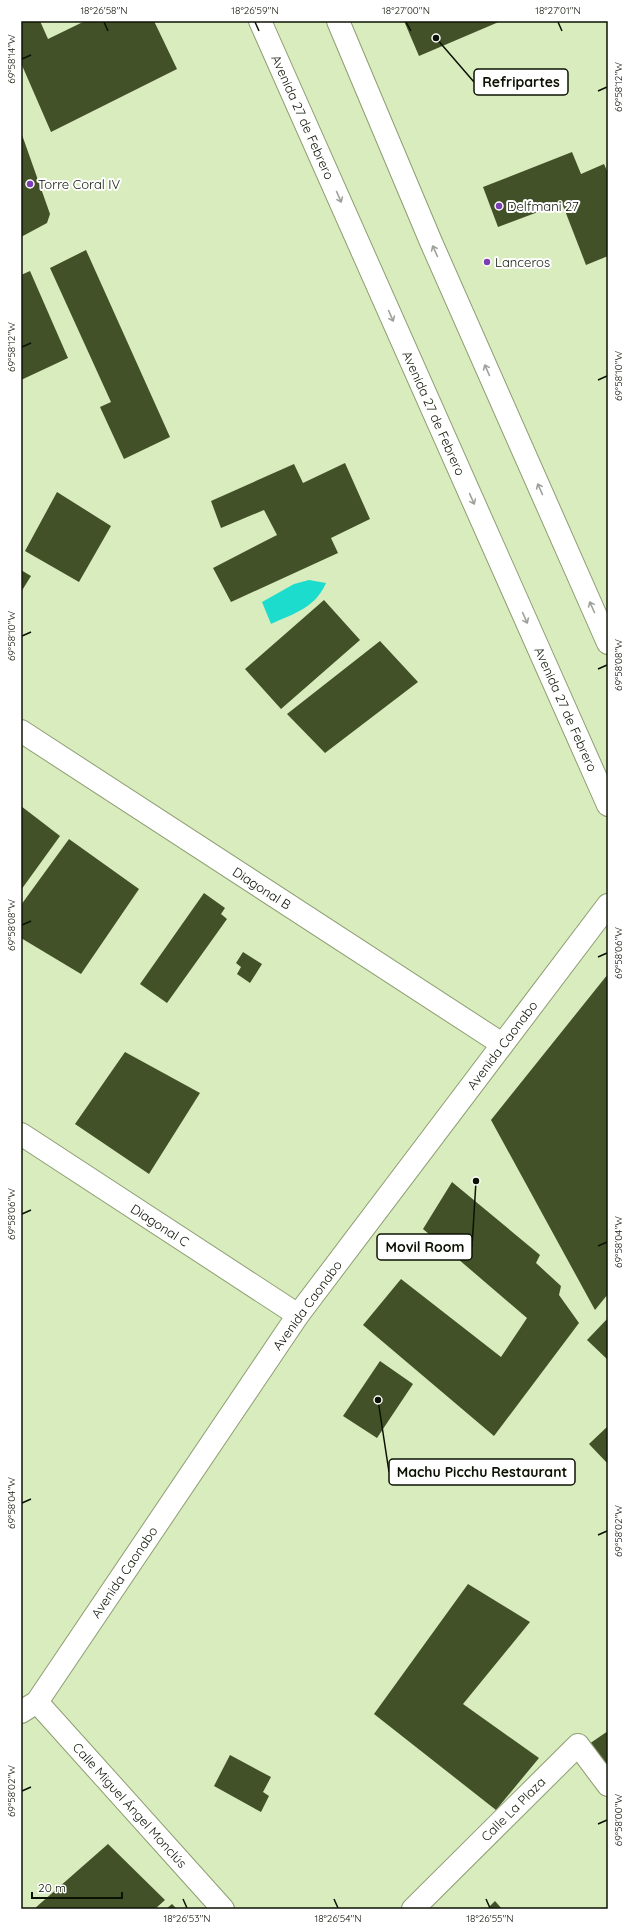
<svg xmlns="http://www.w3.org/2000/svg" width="629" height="1930" font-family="Quicksand,sans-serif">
<rect width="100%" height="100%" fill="#d9ecbd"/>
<path fill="#1cddcd" d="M309,580L326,583C315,608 295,613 271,624L262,602L294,584Z"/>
<path fill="#425128" d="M21,21H40L48,39L85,21H154L177,69L51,132L21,63Z
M404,21H501L419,56Z
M21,132L50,214L47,223L21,237Z
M572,152L581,174L604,164L608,173V256L586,265L562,203L498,227L483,187Z
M86,250L170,437L124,459L100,407L111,402L50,268Z
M30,271L68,358L21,380V275Z
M345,463L370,519L331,538L338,553L231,602L213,568L277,535L264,510L221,528L211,501L294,464L303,483Z
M57,492L111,526L79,582L25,551Z
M21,570L31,576L21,592Z
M324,600L360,640L281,709L245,669Z
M380,641L418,682L325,753L287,714Z
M21,806L60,836L21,890Z
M69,839L139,889L81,974L21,938V905Z
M204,893L225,908L221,914L227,919L167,1003L140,984Z
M243,952L262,964L250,983L237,974L241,967L236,963Z
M608,974V1294L595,1310L491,1120Z
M125,1052L200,1093L149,1174L75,1124Z
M452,1182L540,1255L536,1263L561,1286L559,1295L579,1323L494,1436L363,1325L401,1279L501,1357L527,1318L423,1229Z
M608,1318V1360L587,1340Z
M380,1361L413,1384L377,1438L343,1416Z
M608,1426V1464L589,1444Z
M468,1584L530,1622L463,1704L539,1758L496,1810L374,1714Z
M608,1731V1767L589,1744Z
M230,1755L271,1777L263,1792L269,1796L261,1812L214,1786Z
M108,1844L165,1900L155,1909H34Z
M495,1901L502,1909H487Z
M172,1904L177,1909H166Z"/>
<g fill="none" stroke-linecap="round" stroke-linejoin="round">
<defs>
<path id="minor" d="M21,731L502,1044
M21,1134L298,1315
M37,1702L223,1909
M413,1909L578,1745L608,1785"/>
<path id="tertiary" d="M21,1712L37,1702L298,1315L608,905"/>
<path id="trunk" d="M260,21L608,805
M338,21L431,242L608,643"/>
</defs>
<use href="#minor" stroke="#8d9e72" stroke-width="24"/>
<use href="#tertiary" stroke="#8d9e72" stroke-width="24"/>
<use href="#trunk" stroke="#8d9e72" stroke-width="24"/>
<use href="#minor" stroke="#fff" stroke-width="22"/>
<use href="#tertiary" stroke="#fff" stroke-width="22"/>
<use href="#trunk" stroke="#fff" stroke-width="22"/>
</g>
<defs><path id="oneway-shaft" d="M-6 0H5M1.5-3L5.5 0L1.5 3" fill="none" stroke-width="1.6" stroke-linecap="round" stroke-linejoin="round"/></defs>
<g stroke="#9ea09a">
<use href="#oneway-shaft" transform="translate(339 197) rotate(66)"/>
<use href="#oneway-shaft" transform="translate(435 251) rotate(-114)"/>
<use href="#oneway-shaft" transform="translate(391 316) rotate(66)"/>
<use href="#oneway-shaft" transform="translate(487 370) rotate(-114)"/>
<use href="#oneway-shaft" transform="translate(540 489) rotate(-114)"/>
<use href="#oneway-shaft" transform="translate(472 499) rotate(66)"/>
<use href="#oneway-shaft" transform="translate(592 607) rotate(-114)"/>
<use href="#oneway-shaft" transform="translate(525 618) rotate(66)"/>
</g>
<path fill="none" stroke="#0c1203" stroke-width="1.5" d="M104,22L108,31M255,22L259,31M406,22L411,31M558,22L562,31M22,59L31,55M598,91L607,87M22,347L31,343M598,380L607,376M22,636L31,632M598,669L607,665M22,925L31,921M598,957L607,953M22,1214L31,1210M598,1246L607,1242M22,1503L31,1499M598,1535L607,1531M22,1791L31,1787M598,1824L607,1820M183,1899L187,1908M334,1899L338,1908M486,1899L490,1908"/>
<g fill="#7d3eb3" stroke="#fff" stroke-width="1.5">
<circle cx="30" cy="184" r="4"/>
<circle cx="499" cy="206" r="4"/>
<circle cx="487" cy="262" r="4"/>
</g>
<g text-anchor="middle" stroke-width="4" stroke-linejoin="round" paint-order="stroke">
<g font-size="13" fill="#0c1203" stroke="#fff">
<text transform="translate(303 117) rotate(66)" y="5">Avenida 27 de Febrero</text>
<text transform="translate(434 413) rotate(66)" y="5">Avenida 27 de Febrero</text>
<text transform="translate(566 709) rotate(66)" y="5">Avenida 27 de Febrero</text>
<text transform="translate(262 888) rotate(33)" y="5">Diagonal B</text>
<text transform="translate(502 1045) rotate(-53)" y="5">Avenida Caonabo</text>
<text transform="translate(160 1225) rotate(33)" y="5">Diagonal C</text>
<text transform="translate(307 1305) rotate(-54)" y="5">Avenida Caonabo</text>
<text transform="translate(124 1572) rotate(-56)" y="5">Avenida Caonabo</text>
<text transform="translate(130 1805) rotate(48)" y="5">Calle Miguel Ángel Monclús</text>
<text transform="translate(513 1809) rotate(-45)" y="5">Calle La Plaza</text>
</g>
<g font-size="13" fill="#0c1203" stroke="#fff" text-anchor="start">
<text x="38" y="189">Torre Coral IV</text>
<text x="507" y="211">Delfmani 27</text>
<text x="495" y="267">Lanceros</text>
</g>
</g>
<path fill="none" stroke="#0c1203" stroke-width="1.5" d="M436 38L474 82M476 1181L472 1247M378 1400L389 1472"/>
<g fill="#0c1203" stroke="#fff" stroke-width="1.5">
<circle cx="436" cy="38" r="4"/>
<circle cx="476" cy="1181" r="4"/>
<circle cx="378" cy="1400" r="4"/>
</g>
<g fill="#fff" stroke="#0c1203" stroke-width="1.5">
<rect x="474" y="69" width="94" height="26" rx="4"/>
<rect x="377" y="1234" width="95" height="26" rx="4"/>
<rect x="389" y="1459" width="186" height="26" rx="4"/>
</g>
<g font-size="14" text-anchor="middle" font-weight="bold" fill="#0c1203">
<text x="521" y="87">Refripartes</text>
<text x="425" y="1252">Movil Room</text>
<text x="482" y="1477">Machu Picchu Restaurant</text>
</g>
<rect width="629" height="1930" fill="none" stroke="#ffffff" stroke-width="44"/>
<path d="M32 1892v6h90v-6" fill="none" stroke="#0c1203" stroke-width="2"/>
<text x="38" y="1892" font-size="12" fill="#0c1203" stroke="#ffffff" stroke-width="3" paint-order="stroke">20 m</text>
<rect x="22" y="22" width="585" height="1886" fill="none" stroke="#0c1203" stroke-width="1.5"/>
<g font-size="10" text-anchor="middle" fill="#0c1203">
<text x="104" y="14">18°26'58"N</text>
<text x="255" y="14">18°26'59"N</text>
<text x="406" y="14">18°27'00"N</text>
<text x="558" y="14">18°27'01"N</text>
<text transform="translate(11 59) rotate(-90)" y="4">69°58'14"W</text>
<text transform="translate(618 87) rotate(-90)" y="4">69°58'12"W</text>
<text transform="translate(11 347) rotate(-90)" y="4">69°58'12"W</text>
<text transform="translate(618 376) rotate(-90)" y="4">69°58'10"W</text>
<text transform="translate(11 636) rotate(-90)" y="4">69°58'10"W</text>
<text transform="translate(618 665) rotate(-90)" y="4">69°58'08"W</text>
<text transform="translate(11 925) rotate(-90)" y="4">69°58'08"W</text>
<text transform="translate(618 953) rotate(-90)" y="4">69°58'06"W</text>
<text transform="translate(11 1214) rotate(-90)" y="4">69°58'06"W</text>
<text transform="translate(618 1242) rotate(-90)" y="4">69°58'04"W</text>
<text transform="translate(11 1503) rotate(-90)" y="4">69°58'04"W</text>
<text transform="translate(618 1531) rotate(-90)" y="4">69°58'02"W</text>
<text transform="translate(11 1791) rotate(-90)" y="4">69°58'02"W</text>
<text transform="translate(618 1820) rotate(-90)" y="4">69°58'00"W</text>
<text x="187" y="1922">18°26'53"N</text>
<text x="338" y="1922">18°26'54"N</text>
<text x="490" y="1922">18°26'55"N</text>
</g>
</svg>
